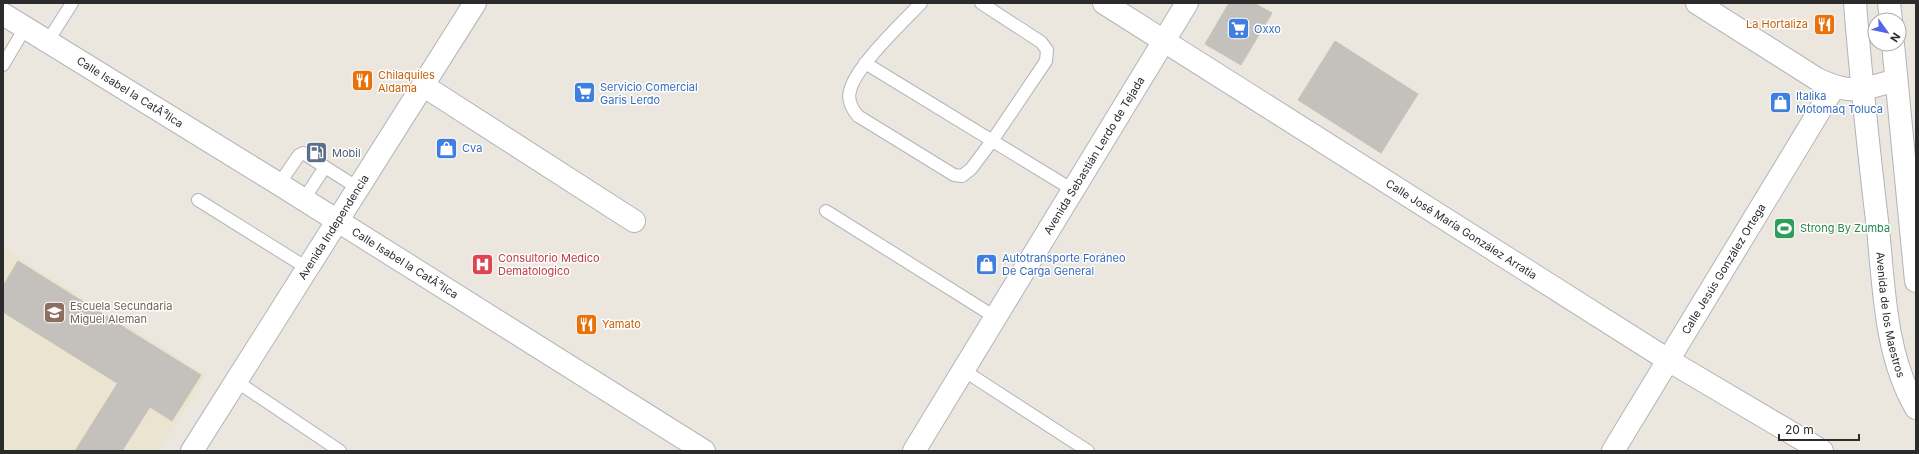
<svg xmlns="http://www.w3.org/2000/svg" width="1919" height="454" font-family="Inter,sans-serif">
<rect width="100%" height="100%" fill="#ebe7df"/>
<path fill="#ebe4d0" d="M3,248L206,375L159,451H3Z"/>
<path fill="#c4c0bb" stroke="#c7c2b9" d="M1229,3H1254L1272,13L1241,65L1205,44Z
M1335,41L1418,94L1381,153L1298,100Z
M18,261L138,336L129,350L136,354L117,383L3,312V286Z
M138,336L201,375L172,421L150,407L122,451H75L136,354L129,350Z"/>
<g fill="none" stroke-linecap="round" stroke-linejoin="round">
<defs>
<path id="lane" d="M921,3C903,22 855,67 850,91C847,101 852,109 858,116L954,175L962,176L971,169L992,141L1046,61L1047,50L1041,42L981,3
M48,41L72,3
M865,63L1073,190
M3,65L25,28
M279,184L299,155L303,153L358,188
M304,199L325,167
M198,200L307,268
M826,211L995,317
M963,370L1088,451
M236,381L340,451"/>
<g id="street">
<path id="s1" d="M1104,3L1668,360L1822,451"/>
<path d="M1697,3L1817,79C1850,95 1862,90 1896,80"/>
<path id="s2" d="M1855,3C1861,79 1869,154 1878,229C1884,288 1885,355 1916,408"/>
<path d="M1889,3L1891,20"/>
<path d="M3,14L279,184L704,451"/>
<path d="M1893,44L1916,281"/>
<path d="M424,86L634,221"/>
<path id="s3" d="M1613,451L1834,87"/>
</g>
<g id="secondary">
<path id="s4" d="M192,451L475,3"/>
<path id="s5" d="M914,451L1187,3"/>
</g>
</defs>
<use href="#lane" stroke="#b2b4bd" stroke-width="14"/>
<use href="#street" stroke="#b2b4bd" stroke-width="24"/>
<use href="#secondary" stroke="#b2b4bd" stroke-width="24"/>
<use href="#lane" stroke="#fff" stroke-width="12"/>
<use href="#street" stroke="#fff" stroke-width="22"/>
<use href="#secondary" stroke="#fff" stroke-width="22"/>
</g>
<defs>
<symbol id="restaurant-square" viewBox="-11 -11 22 22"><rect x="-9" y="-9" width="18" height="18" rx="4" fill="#e8710a" stroke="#fff"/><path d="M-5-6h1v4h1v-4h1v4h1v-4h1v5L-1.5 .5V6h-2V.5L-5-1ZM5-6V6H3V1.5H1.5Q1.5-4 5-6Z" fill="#fff"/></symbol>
<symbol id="supermarket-square" viewBox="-11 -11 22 22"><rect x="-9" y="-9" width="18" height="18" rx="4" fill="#3f7fe0" stroke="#fff"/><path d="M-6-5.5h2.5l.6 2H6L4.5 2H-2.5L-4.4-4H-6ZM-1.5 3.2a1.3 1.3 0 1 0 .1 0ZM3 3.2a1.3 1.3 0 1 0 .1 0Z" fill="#fff"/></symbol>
<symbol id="shop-square" viewBox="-11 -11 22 22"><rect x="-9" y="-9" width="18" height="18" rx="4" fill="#3f7fe0" stroke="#fff"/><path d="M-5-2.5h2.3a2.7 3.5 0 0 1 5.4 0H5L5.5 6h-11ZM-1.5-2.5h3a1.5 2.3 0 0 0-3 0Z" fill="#fff"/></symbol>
<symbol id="fuel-square" viewBox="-11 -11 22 22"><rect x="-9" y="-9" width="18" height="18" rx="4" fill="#5c6f8a" stroke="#fff"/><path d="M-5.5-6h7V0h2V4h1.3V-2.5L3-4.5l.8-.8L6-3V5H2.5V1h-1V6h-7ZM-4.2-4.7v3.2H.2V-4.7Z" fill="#fff"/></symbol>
<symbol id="stadium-square" viewBox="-11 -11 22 22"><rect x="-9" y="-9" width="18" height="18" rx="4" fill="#2e9e5b" stroke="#fff"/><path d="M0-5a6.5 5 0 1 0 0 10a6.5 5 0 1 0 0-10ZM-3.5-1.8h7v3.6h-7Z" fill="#fff"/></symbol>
<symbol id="hospital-square" viewBox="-11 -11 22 22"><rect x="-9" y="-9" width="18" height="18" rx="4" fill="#e0444e" stroke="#fff"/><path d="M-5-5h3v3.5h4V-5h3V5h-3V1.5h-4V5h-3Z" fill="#fff"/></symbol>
<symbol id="school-square" viewBox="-11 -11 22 22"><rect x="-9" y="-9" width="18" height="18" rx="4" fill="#8d6e63" stroke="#fff"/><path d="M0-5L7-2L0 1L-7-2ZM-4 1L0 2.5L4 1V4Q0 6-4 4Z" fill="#fff"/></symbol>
</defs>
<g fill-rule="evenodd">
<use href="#restaurant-square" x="1812" y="12" width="25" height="25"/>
<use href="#supermarket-square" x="1226" y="16" width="25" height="25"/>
<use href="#restaurant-square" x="350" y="68" width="25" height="25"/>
<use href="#supermarket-square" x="572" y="80" width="25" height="25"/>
<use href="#shop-square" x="1768" y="90" width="25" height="25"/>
<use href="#shop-square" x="434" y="136" width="25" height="25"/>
<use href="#fuel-square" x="304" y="140" width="25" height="25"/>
<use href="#stadium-square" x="1772" y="216" width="25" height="25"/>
<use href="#hospital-square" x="470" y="252" width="25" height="25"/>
<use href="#shop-square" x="974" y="252" width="25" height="25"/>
<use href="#school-square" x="42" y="300" width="25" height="25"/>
<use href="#restaurant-square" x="574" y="312" width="25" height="25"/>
</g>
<g text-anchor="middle" stroke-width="3" stroke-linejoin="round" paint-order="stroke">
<g font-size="11" fill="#c56008" stroke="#fff" text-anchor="start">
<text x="1808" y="28" text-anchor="end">La Hortaliza</text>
<text x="378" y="79">Chilaquiles<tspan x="378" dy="13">Aldama</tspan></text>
<text x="602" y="328">Yamato</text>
</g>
<g font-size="11" fill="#366cbe" stroke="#fff" text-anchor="start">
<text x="1254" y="33">Oxxo</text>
<text x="600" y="91">Servicio Comercial<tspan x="600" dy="13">Garis Lerdo</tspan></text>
<text x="1796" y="100">Italika<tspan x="1796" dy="13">Motomaq Toluca</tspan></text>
<text x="462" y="152">Cva</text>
<text x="1002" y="262">Autotransporte Foráneo<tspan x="1002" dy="13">De Carga General</tspan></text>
</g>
<g font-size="11" fill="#2b2b2b" stroke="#fff">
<text transform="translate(130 92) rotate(32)" y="4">Calle Isabel la CatÃ³lica</text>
<text dy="4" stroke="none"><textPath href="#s5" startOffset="346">Avenida Sebastián Lerdo de Tejada</textPath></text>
<text dy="4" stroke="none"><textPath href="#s4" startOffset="265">Avenida Independencia</textPath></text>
<text dy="4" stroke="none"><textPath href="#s1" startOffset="423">Calle José María González Arratia</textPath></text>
<text transform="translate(405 263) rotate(32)" y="4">Calle Isabel la CatÃ³lica</text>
<text dy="4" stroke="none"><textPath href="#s3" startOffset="213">Calle Jesús González Ortega</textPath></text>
<text dy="4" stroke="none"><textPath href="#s2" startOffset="314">Avenida de los Maestros</textPath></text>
</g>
<g font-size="11" fill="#4e5e75" stroke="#fff" text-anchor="start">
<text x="332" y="157">Mobil</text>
</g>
<g font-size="11" fill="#27864d" stroke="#fff" text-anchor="start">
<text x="1800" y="232">Strong By Zumba</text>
</g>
<g font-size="11" fill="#be3a42" stroke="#fff" text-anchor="start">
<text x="498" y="262">Consultorio Medico<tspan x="498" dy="13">Dematologico</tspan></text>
</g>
<g font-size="11" fill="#785e54" stroke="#fff" text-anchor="start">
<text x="70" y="310">Escuela Secundaria<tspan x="70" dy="13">Miguel Aleman</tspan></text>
</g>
</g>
<rect width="1919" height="454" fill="none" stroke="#2b2b2b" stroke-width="8"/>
<g transform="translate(1887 32) rotate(123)"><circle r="19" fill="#ffffff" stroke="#aaaaaa"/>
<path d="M0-3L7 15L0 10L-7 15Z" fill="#5065e7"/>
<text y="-6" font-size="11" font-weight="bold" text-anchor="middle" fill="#2b2b2b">N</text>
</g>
<path d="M1779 434v6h80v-6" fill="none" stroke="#2b2b2b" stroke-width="2"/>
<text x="1785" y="434" font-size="12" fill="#2b2b2b" stroke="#ffffff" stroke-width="3" paint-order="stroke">20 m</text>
</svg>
